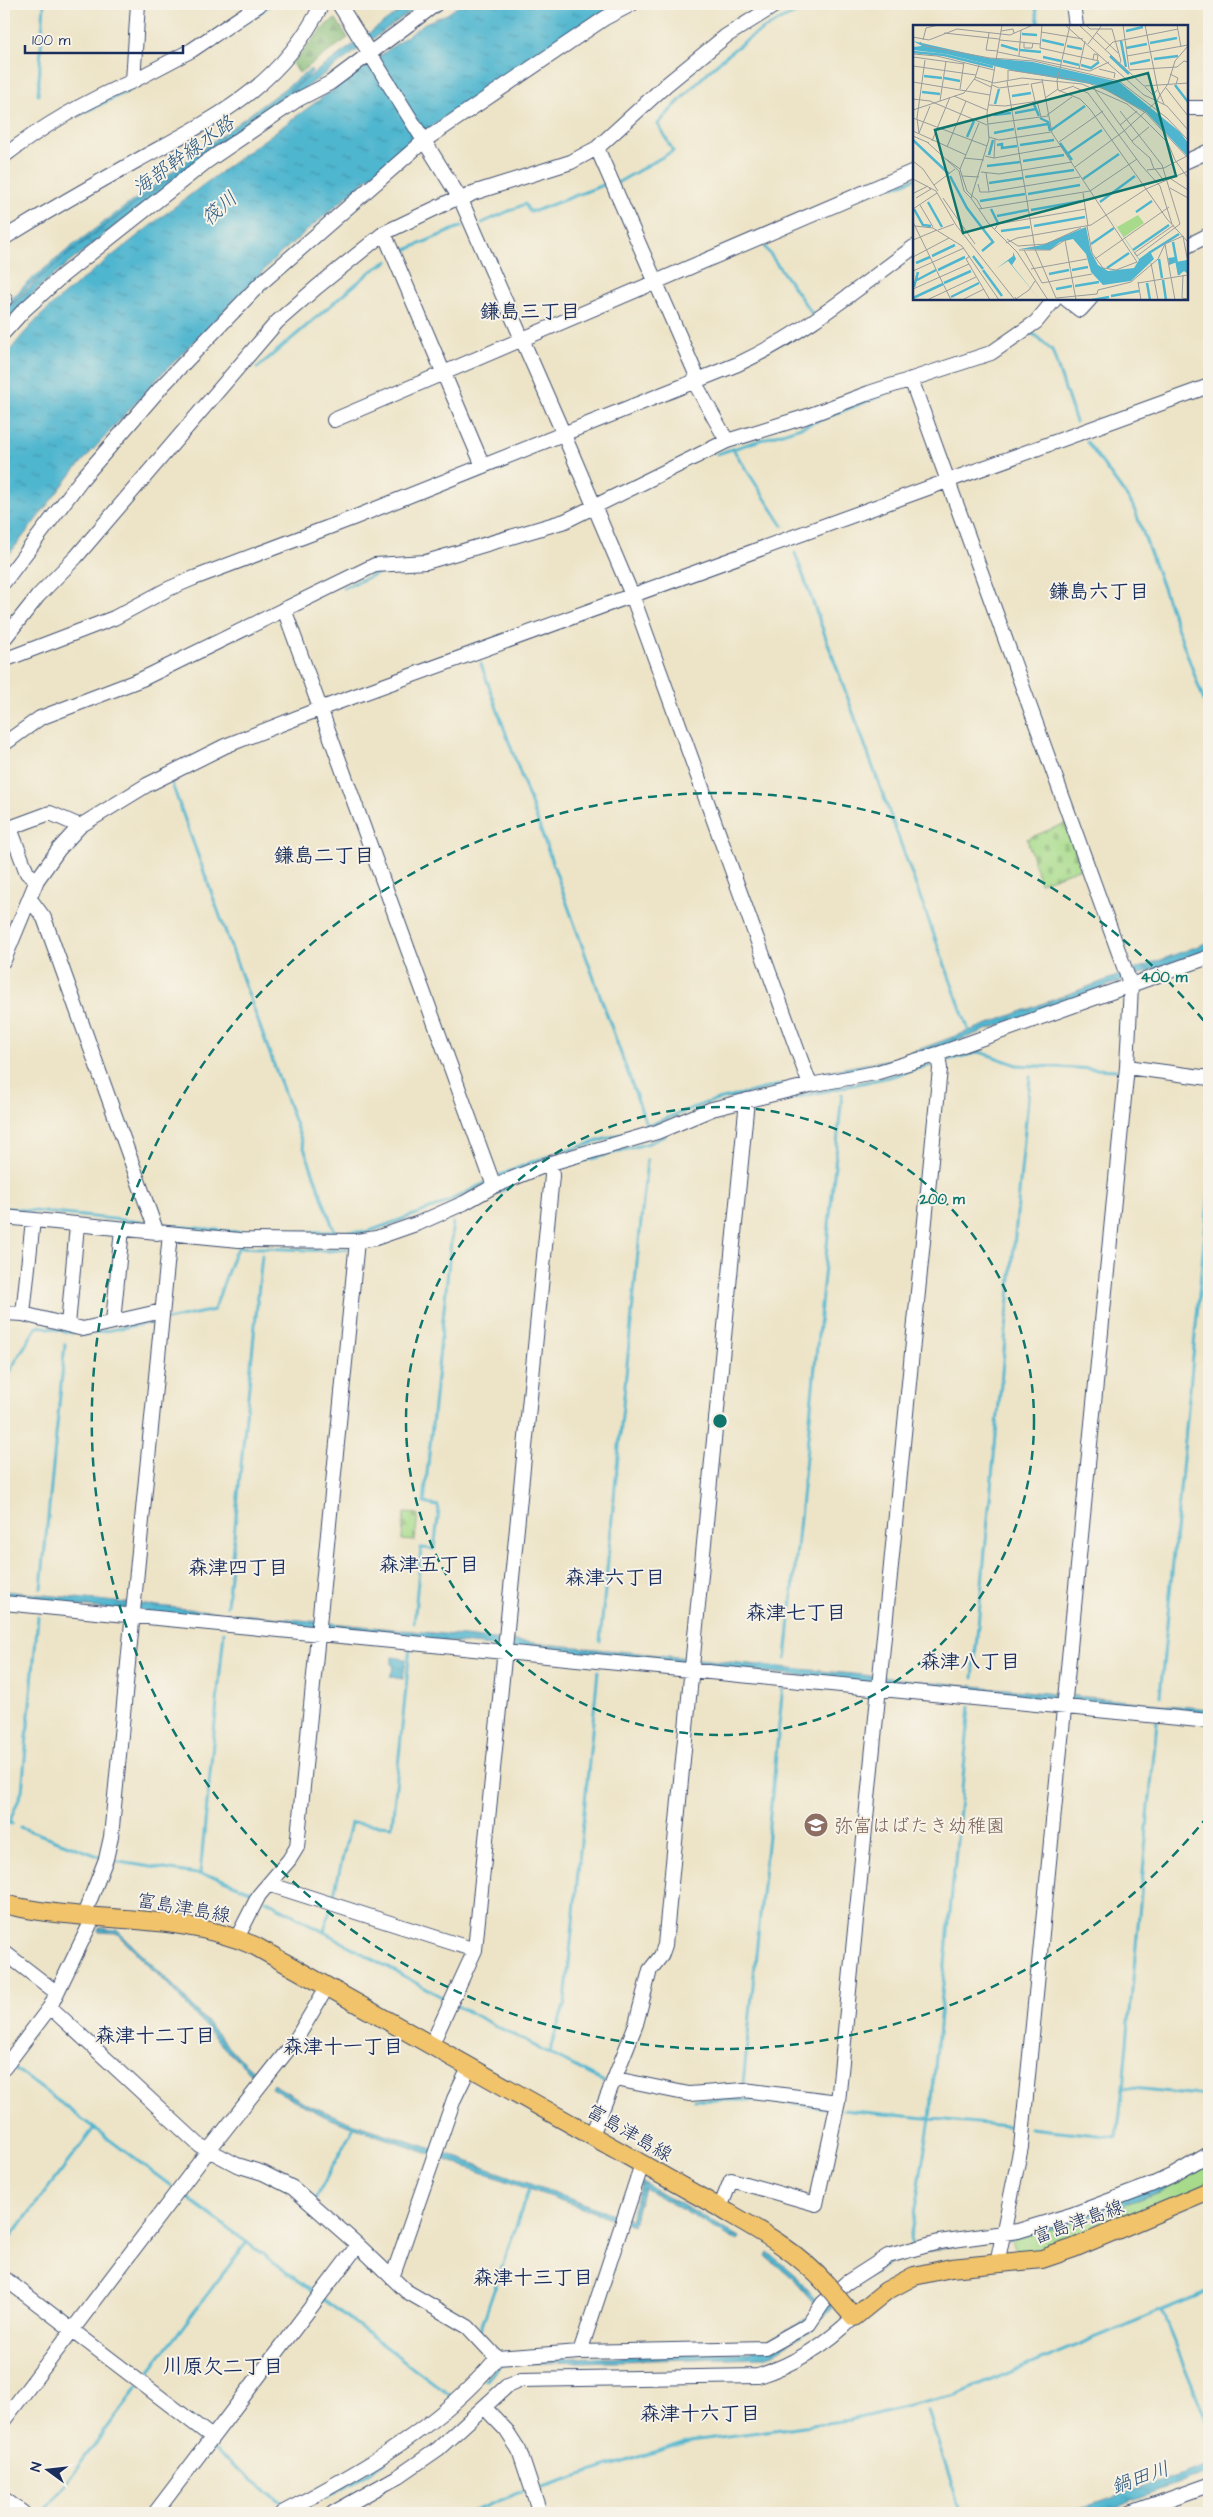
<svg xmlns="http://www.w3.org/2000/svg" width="1213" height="2517" font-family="'Architects Daughter','Klee One',sans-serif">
<defs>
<pattern id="forest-firs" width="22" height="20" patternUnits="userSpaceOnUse" patternTransform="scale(1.25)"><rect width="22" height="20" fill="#85bb77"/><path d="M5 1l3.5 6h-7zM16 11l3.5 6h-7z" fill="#6c9865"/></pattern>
<pattern id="cemetery-stones" width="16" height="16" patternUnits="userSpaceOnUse" patternTransform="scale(1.25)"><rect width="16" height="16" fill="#a7db8b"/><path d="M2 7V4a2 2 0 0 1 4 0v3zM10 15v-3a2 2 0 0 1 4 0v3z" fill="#8fbc7a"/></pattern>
<pattern id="water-ripples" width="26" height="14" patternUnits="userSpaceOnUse" patternTransform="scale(1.25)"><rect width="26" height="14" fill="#50b6cf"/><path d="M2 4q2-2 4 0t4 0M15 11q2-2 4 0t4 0" fill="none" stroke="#4294ab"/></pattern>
</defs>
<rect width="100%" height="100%" fill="#f7f3e8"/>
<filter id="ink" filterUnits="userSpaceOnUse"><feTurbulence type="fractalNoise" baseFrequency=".02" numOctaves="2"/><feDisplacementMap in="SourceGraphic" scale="10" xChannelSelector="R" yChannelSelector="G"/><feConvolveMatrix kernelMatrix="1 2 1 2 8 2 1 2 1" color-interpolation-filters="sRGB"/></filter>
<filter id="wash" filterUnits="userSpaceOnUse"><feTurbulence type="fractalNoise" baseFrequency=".0096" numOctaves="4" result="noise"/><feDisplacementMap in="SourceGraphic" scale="20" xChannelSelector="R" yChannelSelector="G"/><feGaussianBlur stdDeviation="1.12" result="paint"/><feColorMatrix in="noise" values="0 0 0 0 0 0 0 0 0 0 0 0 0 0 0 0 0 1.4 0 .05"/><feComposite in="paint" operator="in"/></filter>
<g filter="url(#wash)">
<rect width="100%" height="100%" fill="#ede4c7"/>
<path fill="#a7db8b" stroke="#618574" d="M1209,2165V2179L1195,2191L1064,2244C1057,2243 1050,2243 1044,2246C1041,2248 1038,2253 1035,2254C1023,2259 1014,2250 1012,2239L1068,2224L1162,2191Z"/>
<path fill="url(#forest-firs)" stroke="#50756a" d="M336,19L348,38L299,73L292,63L327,24Z"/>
<path fill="url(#cemetery-stones)" stroke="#618574" d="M1066,823L1081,868L1040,883L1027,839Z
M404,1513L418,1514L415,1541L402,1540Z"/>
<path fill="url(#water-ripples)" stroke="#367296" d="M410,4H421L120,222L45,282L4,323V314C55,257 122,214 183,169C259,114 333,58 410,4Z
M461,4H619L592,19L415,138L282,252L156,380L73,472L4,561V359C37,311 86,277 131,241C226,165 327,95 425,23L447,14Z
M311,69L312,72L306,78L93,235L30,285L4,312V307L27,283L76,243Z
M1209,942V949L904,1060L815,1080L814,1074L896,1058Z
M4,1591L1209,1709V1715L4,1599Z
M392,1657L406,1659L403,1679L390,1677L394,1666L392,1665Z
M99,1928L117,1930L175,1987L238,2057L257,2074L255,2077L225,2049L172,1989L116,1933L98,1932Z
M273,2084L309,2105L355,2124L439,2151L630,2220L642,2182L739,2237L737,2241L644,2188L633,2226L330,2119L271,2088Z
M1209,2160V2165L1162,2191L1068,2224L1007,2241L996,2240L942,2248L890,2263L845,2293L813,2329L772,2354L763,2357L507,2364L506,2360L748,2352L821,2310L889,2259L998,2236Z
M768,2252L796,2276L818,2301L815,2304L793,2279L766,2256Z
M1209,2465V2472L1101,2513H1067Z"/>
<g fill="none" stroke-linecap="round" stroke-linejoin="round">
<path stroke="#50b6cf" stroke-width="3" d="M1035,4L1039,26
M218,41L272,4
M38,95L44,4
M79,115L132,89
M617,183L673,151L658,124C707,70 747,28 818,4
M894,187L914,179
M482,223L525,204L529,211H535L606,184L607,186
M762,243L813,315
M401,252L462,226
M1030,334L1032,333L1052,350L1076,422
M257,368L370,272L388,261
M1087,442L1132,504L1137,516L1209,715
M733,449L783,526
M717,454L804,426L883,395
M795,553L970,1034
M343,588L383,571H416L426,568
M481,664L647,1126
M172,784L335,1233
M947,1060L980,1052L1017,1065L1116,1070
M753,1107L889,1077L931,1065
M727,1112L740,1110
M558,1168L649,1143L665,1136
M499,1176L537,1160L647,1126L706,1103L784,1084
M485,1199L510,1187
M4,1208L142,1222
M165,1225L236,1232H367L441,1205L485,1183
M167,1320L214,1310L234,1254L239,1247L328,1251L347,1249
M82,1335L156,1322
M4,1380L36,1328L40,1326L73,1333
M41,1588L65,1344
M227,1606L262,1255
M414,1623L421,1548L434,1549L439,1511L438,1506L424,1503L453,1222
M600,1641L647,1160
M786,1659L842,1094
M973,1678L1030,1077
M1160,1696L1209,1192
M4,1821L12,1824
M9,1823L22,1791L38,1617
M20,1827L101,1857
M113,1861L216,1877L255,1893
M200,1874L224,1632
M333,1898L351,1823L392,1826L410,1648
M266,1900L447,2000
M324,1932L330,1910
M457,2006L603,2081
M549,2053L565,2003L598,1671
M13,2067L171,2186
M743,2085L783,1685
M1123,2087L1157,1721
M695,2100H772L832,2109
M843,2110L1017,2127
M1030,2128L1117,2137L1123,2087L1208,2096
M185,2196L313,2292
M314,2201L354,2127
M912,2244L910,2239L930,2119L970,1706
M4,2246L94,2128
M323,2299L451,2396
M1162,2312L1209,2426
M480,2331L528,2191
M144,2378L247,2242
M486,2380L504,2363
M928,2411L961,2513
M210,2447L286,2506
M542,2487L690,2441L850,2420L955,2395L1209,2291
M326,2497L366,2475L385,2462
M43,2513L138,2387
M469,2513L524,2491"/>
</g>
</g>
<g filter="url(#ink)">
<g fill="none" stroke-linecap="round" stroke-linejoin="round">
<defs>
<path id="minor" d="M339,4L461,200L564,435L632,595L810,1085
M1073,4L1076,26
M133,81L192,50L259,5L258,4
M1187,108H1209
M597,148L699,381
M4,156C44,125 86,101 133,81L138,4
M1187,161L1209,151
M461,200L473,193L571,162L597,148L666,85L726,36L777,4
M384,233L483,466
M4,238C48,211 93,185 138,160C216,117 280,88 322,4
M1187,246L1209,235
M1066,299L1080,310L1090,299
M4,300L5,299
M4,332L24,310L63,275L206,162L297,100L330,83L436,4
M911,379L1131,986L1127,1067L1021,2147L997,2264
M695,383L727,441
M334,420L914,171
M4,582L81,480L163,385L260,284L425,140L605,18L632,4
M284,609L494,1186
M4,639L38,596L76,557L277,322L317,287L384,233L459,197
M4,660L114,618L168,589L194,578L353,518L738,364C803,334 857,289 914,247
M4,744L40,718L142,679L375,565L426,562L565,521L727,441L805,417L869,393L991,353L1036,322L1055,299
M10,828L27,873L37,880
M4,830L50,813L80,826
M30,899L44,918L157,1233
M4,960L37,880L59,849L80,826L147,785L225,746L322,708L1209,386
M1127,1067L1209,1078
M4,1217L239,1240L357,1241L376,1238L419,1223L464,1203L494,1186L551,1163L657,1132L712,1109L810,1085L875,1073L938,1054L1209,957
M4,1313L23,1314L83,1329L162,1311
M23,1314L33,1220
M113,1322L122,1229
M68,1325L77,1225
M4,1603L1209,1721
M268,1884L475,1950
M84,1915L106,1859L111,1837L170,1234
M237,1938L259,1895L289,1860L297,1847L357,1241
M4,1952L57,1993
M50,2007L199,2145L237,2165L263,2173L293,2188L358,2245L406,2291L468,2327L497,2358L580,2352L642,2164
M431,2046L475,1950L552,1176L551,1163
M4,2068L50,2007L94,1916
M616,2079L689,2094L744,2090L838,2102
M592,2135L636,2024L650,1970L661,1956L665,1945L747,1100
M720,2208L731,2180L816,2204L838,2102L940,1069L938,1054
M4,2278L212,2437
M392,2278L454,2099L469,2068
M580,2352L766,2348L809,2324L823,2303L846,2283L888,2256L939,2242L1018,2231L1071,2215L1151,2185L1175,2174L1209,2154
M485,2408L506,2430L519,2450L540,2513
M4,2420L208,2151L295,2041L327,1987
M4,2499L23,2513
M155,2513L358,2245
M282,2513C360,2472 440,2427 497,2358
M333,2513L399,2476L438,2449L507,2386L521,2380L758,2376C795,2364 827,2344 854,2317
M1130,2513L1209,2485"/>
<path id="major" d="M4,1904C87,1925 175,1910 255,1946L720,2208C760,2231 796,2250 827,2285
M844,2306L854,2317L886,2291L914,2276L951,2268L1042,2259L1074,2248L1209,2191"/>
</defs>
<use href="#minor" stroke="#3a4a6e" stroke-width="16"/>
<use href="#major" stroke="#3a4a6e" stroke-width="20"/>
<use href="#minor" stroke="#fff" stroke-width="14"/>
<use href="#major" stroke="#f1c36a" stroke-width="18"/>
<defs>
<path id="major-bridge" d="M827,2285L844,2306"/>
</defs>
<use href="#major-bridge" stroke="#3a4a6e" stroke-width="20" stroke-linecap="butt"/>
<use href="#major-bridge" stroke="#f1c36a" stroke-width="18"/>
</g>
</g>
<g fill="none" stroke="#0f766e" stroke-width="2.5" stroke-dasharray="9 6">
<circle cx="720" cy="1421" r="314"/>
<path d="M1208 1816A628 628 0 1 1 1208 1026"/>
</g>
<defs>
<symbol id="school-disc" viewBox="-11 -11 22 22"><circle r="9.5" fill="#8d6e63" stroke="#f7f3e8"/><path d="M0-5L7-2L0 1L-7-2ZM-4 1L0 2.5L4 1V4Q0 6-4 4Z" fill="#fff"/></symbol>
</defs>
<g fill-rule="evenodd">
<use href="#school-disc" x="802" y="1811" width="28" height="28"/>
</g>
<g text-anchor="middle" stroke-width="4" stroke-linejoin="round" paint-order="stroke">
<g font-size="19" fill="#785e54" stroke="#f7f3e8" text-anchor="start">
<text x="834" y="1832">弥富はばたき幼稚園</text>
</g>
<g font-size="19" fill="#1b2f5e" stroke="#f7f3e8">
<text transform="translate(184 1907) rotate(10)" y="7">富島津島線</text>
<text transform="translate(630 2132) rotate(30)" y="7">富島津島線</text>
<text transform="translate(1078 2221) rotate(-20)" y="7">富島津島線</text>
</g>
<g font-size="20" font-style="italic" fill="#2b5880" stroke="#f7f3e8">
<text transform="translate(183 155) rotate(-36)" y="7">海部幹線水路</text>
<text transform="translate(219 208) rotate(-42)" y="7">筏川</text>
<text transform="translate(1140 2477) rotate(-19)" y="7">鍋田川</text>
</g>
<g font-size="20" font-weight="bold" fill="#1b2f5e" stroke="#f7f3e8">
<text x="530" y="318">鎌島三丁目</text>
<text x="1099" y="598">鎌島六丁目</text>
<text x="324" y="862">鎌島二丁目</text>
<text x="429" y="1571">森津五丁目</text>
<text x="238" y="1574">森津四丁目</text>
<text x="615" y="1584">森津六丁目</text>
<text x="796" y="1619">森津七丁目</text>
<text x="970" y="1668">森津八丁目</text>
<text x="155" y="2042">森津十二丁目</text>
<text x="343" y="2053">森津十一丁目</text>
<text x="533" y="2284">森津十三丁目</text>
<text x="223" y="2373">川原欠二丁目</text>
<text x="700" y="2420">森津十六丁目</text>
</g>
</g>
<g transform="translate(913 25)">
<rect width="275" height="275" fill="#ede4c7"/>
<path d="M225,190L231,198L211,212L204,202Z" fill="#a7db8b"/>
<path d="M0,16L75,33L120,37L206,57L267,107L275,118V132L233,87L183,60L102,46L33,29L0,25V22L9,21ZM196,190L226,234L237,226L241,234L218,256L190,260L178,247L173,229L160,214L147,217L137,225L107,224L129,220L173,202L178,227L185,240L195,246L221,243L226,235ZM100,227L103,234L99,240L127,275L95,236L83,244L100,231ZM262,232L263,237L274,235L275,249L271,246L266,250L264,237L256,240L255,233Z" fill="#50b6cf"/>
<path fill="none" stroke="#50b6cf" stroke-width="2.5" d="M213,6L230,2M109,9L124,10M129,15L151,20M208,16L213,42M237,18L264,13M88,20L105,25M154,21L169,24M213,23L234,19M107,25L128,27M0,27L31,30L80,42M197,31L216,49M130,32L148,36M241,34L265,31M150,36L166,40M217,39L237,35M168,40L178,43L186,37M11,51L29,53M31,53L47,56M262,60L275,77M9,67L27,69M99,71L118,68M120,77L126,91M82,79L86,64M102,88L123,84M81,90L98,88M127,93L135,97L137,106M104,104L135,99M138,105L172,81M81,108L101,104M54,112L61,96M0,115L36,149M147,118L159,135M84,120L89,119V123L104,121M107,120L141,115M154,129L189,105M76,130L80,115M110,136L151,130M74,141L107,137M37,151L54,183L80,217L69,226M112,152L161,145M170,154L206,129M76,158L110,153M115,169L167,160M67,176L112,169M15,177L29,202M187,177L222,151M1,184L10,200L18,201M78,184L85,198M118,185L169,176M223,187L239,176M84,191L115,185M121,201L172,192M88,206L117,202M260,217L266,250M178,219L201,203M220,225L256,200M236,228L266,209M19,231L42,220M60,231L70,244M246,234L249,253M3,238L17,232M194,243L216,228M25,245L52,232M70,245L89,271M159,245L175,242M136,249L156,245M4,255L23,245M250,255L253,275M31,258L58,246M234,258L237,275M162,261L186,257M1,262L5,247M143,264L159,261M198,271L226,266M38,272L66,258M0,273L30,259M179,275L196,272"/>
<path fill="none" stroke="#999c9d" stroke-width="1" d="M89,0L74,88L76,114L58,173L76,199L104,227L135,275M129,0L127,23L186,36M152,0L231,70L244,76L211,106L162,142M157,0L144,56L145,65L167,74L177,84L254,194L275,217M166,0L231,61L275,58M173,0L177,4H199L208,36L206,39M210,0L216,44M232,0L245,65L251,79M264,0L268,22M88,6L100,4L101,8M128,7L170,14M31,8L86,14M76,8L73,25L85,26M184,8L205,28M0,12L16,15L44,4L97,10L120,0M10,15L13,3L25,0M87,15L127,19M7,17L12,21L77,33L121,36L206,56L254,93L275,115M111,17V23H119L120,18M175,19L189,0M192,25L200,17L265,4M85,27L177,46L196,37M0,29L24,31L81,45M106,31L108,5M214,31L275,20M0,32L51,39M180,35L181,29L185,30L184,36M0,41L63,50M166,44L172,16M186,44L202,48L201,53M216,45L264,42L271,36L275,37M257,49L265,53L263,59M62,52L81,58L109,53L169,59L214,79L229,92M61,54L78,62M129,54L139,108L224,237L203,245L190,243L179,228L174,201M94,56L122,224L143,273M95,56V45L170,56L196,66L233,88L275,133M0,57L77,70M79,60L86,63L116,59M179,61L221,119L237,133L241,144M161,62L175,68L228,140L247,161L259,199M232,62L240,70L244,65M253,63L275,91M47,64L51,37M146,66L161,61M247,70L255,59L262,36L275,21M247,70L244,76L254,81L275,105M41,71L74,85M132,73L145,64M0,74L17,76L74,100M27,76L33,36M122,76L118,59L129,57M124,76L128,92M76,80L92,81L132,75M0,85L51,68L62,53L66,40M207,86L249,140L267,199L224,231L222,228M134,90L159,72M229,92L255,118L262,135L275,153M0,93L74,121M4,93L12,35M4,93L6,108M75,99L135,91M207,100L224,86M0,106L53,130M6,108L17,81M0,111L16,118M76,112L86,115L138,107M19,116L37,72M219,116L236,102M14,117L46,146L51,166L58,173M146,117L190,86M34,122L53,76M72,131L81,133L149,121M51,133L71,135M81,133L82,114M33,134L47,144M0,136L10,144L25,166M242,144L251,156M234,145L251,143L274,131M68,147L86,149L159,137M73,148L76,167M49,151L54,166L64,175L69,184M66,152L49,151L47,144L66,98M0,154L23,166L43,200L102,275M258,154L275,165M65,159L67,167H76L167,152M21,160L42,144M257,163L275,173M1,168L15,161M170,168L175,201M3,173L18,164L16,163M30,173L62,219M7,180L20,202M0,184L24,168M66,184L177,166L224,134M0,197L38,275M2,201L20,203L49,221L86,275M82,204L85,199L173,184M25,205L41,199M270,211L275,238M94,214L105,221L133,219L168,203M0,215L24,205M93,218L104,213L178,200L233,164L275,146M106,225H137L152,215L163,275M111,225L129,258L179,249M221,228L261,200M57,231L53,234L77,275M182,234L256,182M238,238L245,275M0,243V232L36,213M118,244L174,234M0,246L51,223M270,250L269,273L275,274M225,257L228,275M225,258L275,250M0,264L56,239M102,272L103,274L116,265L122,256M143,273L184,269L185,265L218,257L245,234L252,219M14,275L63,252M49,275L71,264M262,275L252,219L270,211"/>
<path fill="#0f766e" fill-opacity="0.15" stroke="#0f766e" stroke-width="2.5" d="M235,48L263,151L50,208L22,105Z"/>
<rect width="275" height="275" fill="none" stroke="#1b2f5e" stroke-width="2.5"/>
</g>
<circle cx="720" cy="1421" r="8" fill="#0f766e" stroke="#f7f3e8" stroke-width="2.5"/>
<g font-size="15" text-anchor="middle" font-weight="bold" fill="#0f766e" stroke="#f7f3e8" stroke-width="4" stroke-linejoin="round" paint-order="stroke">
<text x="1164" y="982">400 m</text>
<text x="942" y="1204">200 m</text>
</g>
<rect width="1213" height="2517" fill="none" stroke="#f7f3e8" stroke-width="20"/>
<g transform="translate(48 2470) rotate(285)" stroke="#f7f3e8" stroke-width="4" paint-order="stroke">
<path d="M0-4L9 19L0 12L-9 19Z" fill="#1b2f5e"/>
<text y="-8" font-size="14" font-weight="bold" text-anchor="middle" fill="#1b2f5e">N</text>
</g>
<path d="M25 45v8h158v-8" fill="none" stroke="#1b2f5e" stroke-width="2.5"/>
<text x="32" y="45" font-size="15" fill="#1b2f5e" stroke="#f7f3e8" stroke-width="4" paint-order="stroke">100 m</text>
</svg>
